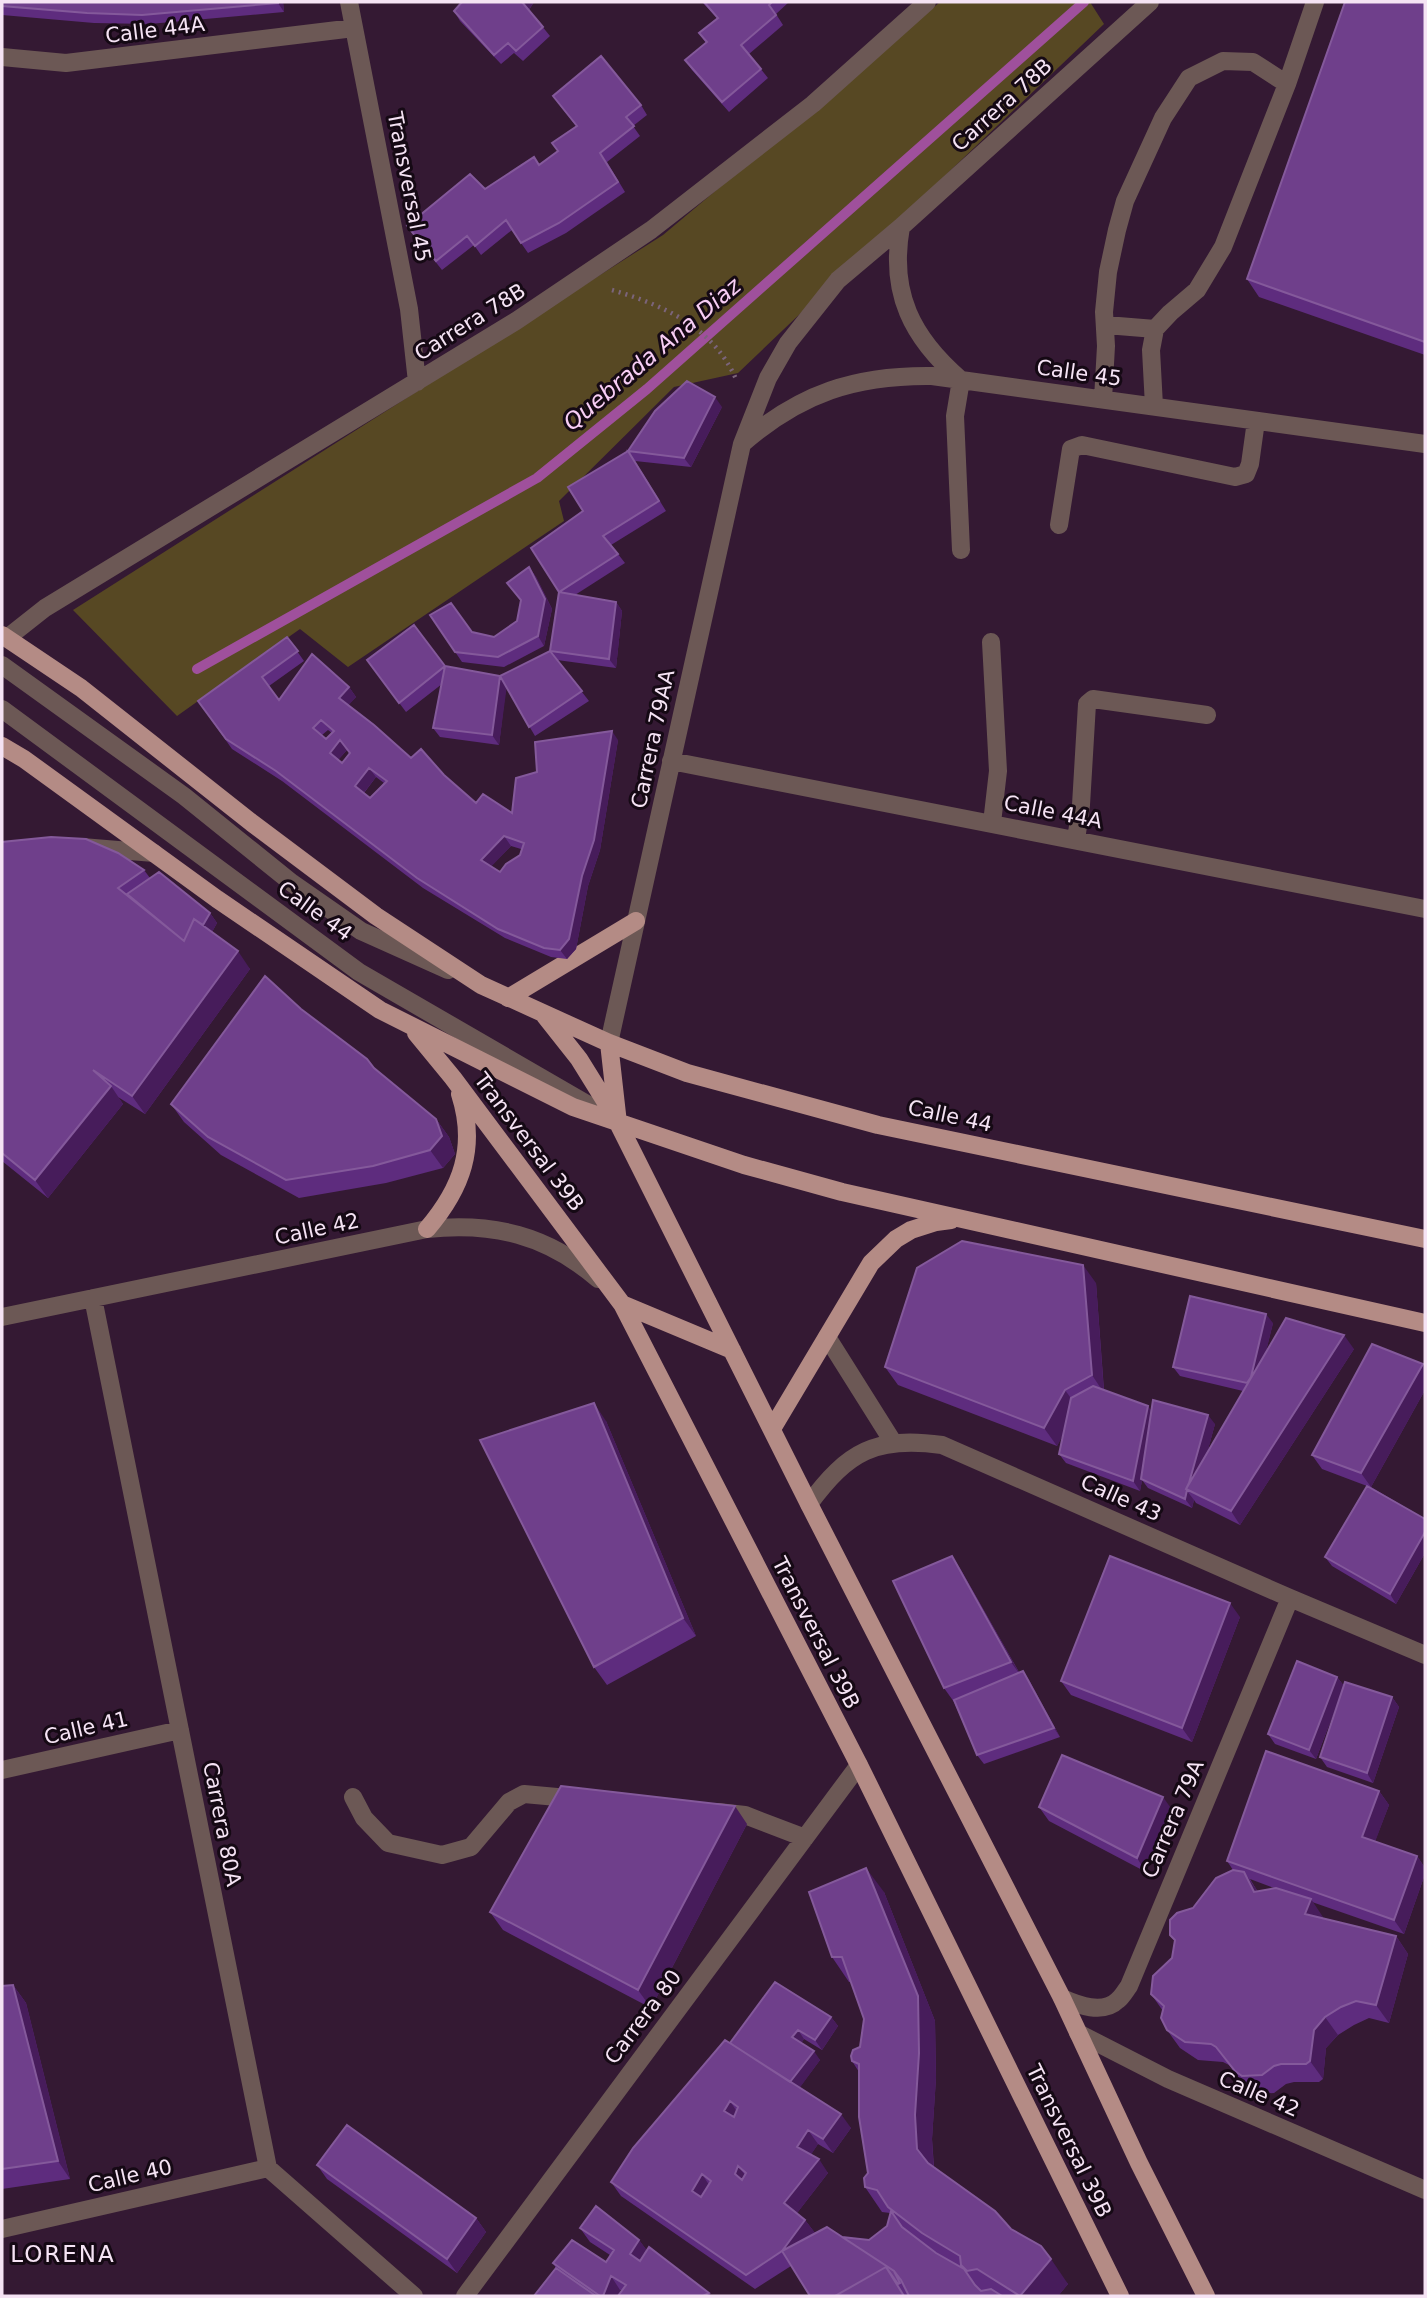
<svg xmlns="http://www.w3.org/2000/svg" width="1427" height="2298" font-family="'DejaVu Sans',sans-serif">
<rect width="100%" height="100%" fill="#341933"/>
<path fill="#574823" d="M940,2H1090L1104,24L738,373L674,387L559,501L564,521L348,667L300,629L177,716L73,610L663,235Z"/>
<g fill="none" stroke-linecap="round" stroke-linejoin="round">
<path stroke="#9f509c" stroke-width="10" d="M197,669L537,478L647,389L1084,2"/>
<path stroke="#7b647a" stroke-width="4.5" stroke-dasharray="2 5" stroke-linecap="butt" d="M612,290C663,305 713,327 736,379"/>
<path stroke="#6c5855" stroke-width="18" d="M349,2L409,309L417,382
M2,57L66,63L354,28
M1287,84L1315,2
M901,227C889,293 912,338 961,380
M1106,325L1155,329
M961,380L955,416L961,550
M1103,399L1106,346L1104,312L1108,272L1117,230L1125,201L1163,118L1189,78L1223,61L1253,62L1287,84L1223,247L1197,290L1170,313L1155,329L1151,350L1154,406
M742,444C800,393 856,375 932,376L1425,444
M1059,525L1071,449L1082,445L1235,477L1246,474L1250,464L1256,421
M7,638L45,608L516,321L651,230L813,104L927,2
M991,642L998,771L992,823
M2,665L184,796L292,883L361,931L448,970
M2,709L359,972L599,1111
M671,761L1425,909
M1076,840L1081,805L1087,704L1093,699L1207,715
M82,847L154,853
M609,1043L742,444L768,378L788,343L838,280L901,227L1150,2
M93,1298L268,2168L414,2296
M2,1317L427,1229C493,1222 547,1235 598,1279
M827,1337L893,1442
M809,1504C848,1451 876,1436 942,1445L1290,1598L1425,1655
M2,1770L180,1730
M353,1797L364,1818L388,1843L442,1855L471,1847L509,1802L524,1794L579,1799
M718,1812L745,1815L805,1838
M1062,1998C1078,2005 1103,2015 1118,2000C1122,1997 1126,1990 1129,1986L1290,1598
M1078,2033L1168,2079L1425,2190
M2,2229L268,2168
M465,2296L859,1765"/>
<path stroke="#b48b85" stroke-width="18" d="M2,635L81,688L252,823L376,916L481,985L609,1043L687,1073L878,1125L1425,1239
M2,746L24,759L217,899L380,1010L573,1107L744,1165L842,1192L1425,1323
M508,998L636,921
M545,1016L579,1059L615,1117
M416,1033L453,1078L622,1304L859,1765L1120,2296
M609,1043L618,1123L809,1504L1062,1998L1139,2163L1206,2296
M427,1229C462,1188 477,1147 460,1094
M622,1304L732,1350
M772,1429L871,1263L896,1239L911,1230L936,1222L951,1220"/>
</g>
<path fill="#5e2c7e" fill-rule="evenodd" d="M2,2H283L284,12L149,24L94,23L2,15Z
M462,2H534L529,10L550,36L523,61L514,53L501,64L460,21L454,11Z
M702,2H789L776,14L783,25L749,54L768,78L729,112L692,70L685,60L706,43L699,33L717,18Z
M1425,2V355L1259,297L1247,279Z
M553,96L641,105L647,115L633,126L640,136L607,162L625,192L566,233L528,253L512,230L481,255L474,245L442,270L407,226L485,189L534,157L539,164L558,152L576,126Z
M722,407L691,467L635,461L666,511L611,545L625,563L575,595L616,602L622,611L616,668L557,660L589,701L535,736L506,687L499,745L440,737L433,728L442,684L406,712L367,660L445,666L500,676L550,651L559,592L583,511L628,451Z
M529,567L536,577L552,609L544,646L504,667L462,662L430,615L472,632L494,637L517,621L521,601L507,583Z
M287,637L304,661L269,686L279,700L349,687L356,697L348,705L411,758L444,775L476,803L512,813L537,772L618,740L600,850L588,886L576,949L567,959L551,957L505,938L423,888L282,781L232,749L198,701ZM328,730L332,733L326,739L322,735ZM347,750L349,753L342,763L338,760ZM376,777L384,783L370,798L364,793ZM511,846L521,849L520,855L500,872L491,866Z
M2,842L144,870L150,878L210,913L217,923L212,932L250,969L145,1114L118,1097L123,1104L48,1198L2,1161Z
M301,1009L436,1119L449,1137L455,1154L443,1168L386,1183L299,1198L221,1155L184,1122L171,1104Z
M1096,1283L1104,1390L1151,1410L1215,1424L1207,1453L1243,1391L1180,1376L1173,1367L1273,1323L1266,1351L1354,1349L1240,1525L1196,1503L1194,1500L1192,1508L1148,1488L1142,1480L1140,1491L1066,1463L1059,1454L1063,1434L1057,1446L898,1385L885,1367Z
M1423,1364L1425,1367V1390L1371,1487L1425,1519V1553L1396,1604L1332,1566L1325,1557L1367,1486L1322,1469L1312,1455Z
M606,1421L696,1636L607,1685L594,1667Z
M952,1556L961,1570L1019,1672L1023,1671L1029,1680L1060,1737L984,1764L977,1755L954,1702L944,1688Z
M1240,1617L1192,1742L1071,1695L1061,1681Z
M1337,1677L1344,1686L1316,1759L1275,1744L1268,1734Z
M1392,1697L1399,1707L1373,1783L1327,1767L1320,1757Z
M1379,1791L1389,1805L1375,1841L1417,1856L1425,1868V1874L1404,1934L1312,1902L1323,1918L1396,1936L1408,1954L1389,2023L1369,2018L1354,2025L1338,2035L1326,2048L1323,2079L1319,2082H1294L1286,2084L1274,2093L1255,2094L1248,2089L1229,2065L1223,2062L1198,2060L1180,2048L1167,2030L1163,2011L1151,1994L1172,1958L1175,1941L1170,1935L1193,1908L1233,1870L1227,1861ZM1250,1879L1274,1888L1258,1892Z
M1039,1807L1173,1811L1146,1872L1049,1821Z
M747,1824L651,2008L503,1930L490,1912Z
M884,1892L935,2021L936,2078L932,2139L934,2167L1011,2229L1068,2284L1058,2296H810L791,2266L755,2289L621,2196L611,2182L730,2043L831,2017L838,2026L822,2050L804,2039L801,2043L820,2060L799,2088L851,2128L833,2153L818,2144L811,2154L828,2173L797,2213L805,2220L815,2233L869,2240L887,2226L890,2213L882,2212L865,2187L868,2173L859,2072L852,2061L860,2047L864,2019L851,1982H849L832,1957Z
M13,1985L26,2003L70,2179L2,2189V1986Z
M317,2165L476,2218L486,2232L457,2273L327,2179Z
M580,2228L639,2240L647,2251L709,2293L711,2296H618L622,2291L620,2290L618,2296H534L556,2268L553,2263L606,2262L610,2255L590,2242Z"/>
<path fill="#471c5b" d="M278,2H283L284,12L278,3Z
M522,2H534L528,11Z
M715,397L722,407L691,467L684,458Z
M529,567L536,577L552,609L544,646L538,636Z
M616,602L622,611L616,668L609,659Z
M500,676L507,685L499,745L492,735Z
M349,687L356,697L346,708L339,698Z
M612,731L618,740L600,850L588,886L576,949L567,959L560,950Z
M340,740L347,750L336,762L330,753Z
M369,768L376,777L362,795L355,786Z
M504,836L511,846L488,870L481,860Z
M210,913L217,923L197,959L190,949Z
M238,951L250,969L145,1114L132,1096Z
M111,1086L123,1104L48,1198L35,1180Z
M436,1119L449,1137L455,1154L443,1168L430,1150Z
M1083,1265L1096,1283L1104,1393L1092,1375Z
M1266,1314L1273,1323L1256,1393L1250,1384Z
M1344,1335L1354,1349L1240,1525L1231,1511Z
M1423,1364L1425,1367V1390L1371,1487L1361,1473Z
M1065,1390L1078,1408L1057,1446L1044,1428Z
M594,1403L606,1421L696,1636L683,1618Z
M1148,1406L1155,1416L1140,1491L1133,1481Z
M1208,1415L1215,1424L1196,1494L1187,1490Z
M1187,1491L1194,1500L1192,1508L1185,1499Z
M1425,1532V1553L1396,1604L1390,1594Z
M952,1556L961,1570L1021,1676L1011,1662Z
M1230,1603L1240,1617L1192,1742L1182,1728Z
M1023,1671L1029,1680L1060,1737L1054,1728Z
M1337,1677L1344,1686L1316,1759L1309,1750Z
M1392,1697L1399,1707L1373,1783L1367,1773Z
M1379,1791L1389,1805L1372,1850L1362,1837Z
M1163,1797L1173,1811L1146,1872L1137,1858Z
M735,1806L747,1824L651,2008L638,1990Z
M1417,1856L1425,1868V1874L1404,1934L1394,1920Z
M866,1868L884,1892L935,2021L936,2078L932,2139L934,2174L917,2149Z
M1244,1872L1257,1890L1266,1910L1254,1892Z
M1311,1899L1323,1917L1318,1932L1305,1914Z
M1396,1936L1408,1954L1389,2023L1376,2005Z
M13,1985L26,2003L70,2179L58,2161Z
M831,2017L838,2026L822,2050L815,2040Z
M1325,2017L1338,2035L1326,2048L1323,2079L1310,2061L1314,2030Z
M798,2030L804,2039L799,2047L792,2037Z
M814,2051L820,2060L796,2093L789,2083Z
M730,2101L739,2115L733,2125L724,2111Z
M841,2114L851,2128L833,2153L823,2139Z
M808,2130L818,2144L807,2161L797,2147Z
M819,2159L828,2173L794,2217L784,2203Z
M738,2166L748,2179L744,2188L735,2174Z
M702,2174L711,2188L702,2204L692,2191Z
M476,2218L486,2232L457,2273L447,2259Z
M805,2220L815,2233L782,2251Z
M639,2240L649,2253L640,2268L630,2254Z
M1051,2259L1068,2284L1058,2296H1020Z
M611,2276L620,2290L618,2296H603Z"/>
<path fill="#6f3f8b" stroke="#84599b" stroke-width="2" fill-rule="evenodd" d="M2,2H278V3L142,15L87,13L2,6Z
M462,2H522L543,27L516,51L508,43L494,55L454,11Z
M704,2H772L769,5L776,15L741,45L761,69L722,102L685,60L707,42L699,33L718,18Z
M1345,2H1425V342L1247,279Z
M601,56L641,105L626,117L634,126L600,153L618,182L559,223L521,243L506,220L475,246L467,236L436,261L407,226L470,174L485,189L534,157L539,165L558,151L552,143L577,126L553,96Z
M687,381L715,397L684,458L628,451L659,501L603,536L618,554L559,592L531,548L583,511L568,487L628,451L655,411Z
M529,567L545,599L538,636L498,657L455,652L430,615L451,603L472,632L494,637L517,621L521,600L507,583Z
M559,592L616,602L609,659L550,651Z
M414,625L445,666L399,703L367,660Z
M287,637L298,651L262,677L279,700L312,654L349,687L339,698L374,725L411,758L421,749L444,775L476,803L483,794L512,813L516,778L537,772L535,742L612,731L594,840L582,876L569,939L560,950L544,948L498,929L417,878L276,771L226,739L198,701ZM321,720L334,731L326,739L313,728ZM340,740L350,753L342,763L330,753ZM369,768L387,781L370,798L355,786ZM504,836L524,843L520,855L506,864L500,872L481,860Z
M550,651L582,691L529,727L500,676Z
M445,666L500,676L492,735L433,728Z
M51,837L86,839L118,853L144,870L118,888L184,941L194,919L238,951L132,1096L93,1070L111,1086L35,1180L2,1153V842Z
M159,872L210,913L203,925L194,919L184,941L127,894Z
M265,976L301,1009L367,1059L374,1068L436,1119L442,1136L430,1150L373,1166L286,1180L208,1137L171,1104Z
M962,1241L1083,1265L1092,1375L1065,1390L1044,1428L885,1367L917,1268Z
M1190,1296L1266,1314L1251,1377L1247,1383L1173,1367Z
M1286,1318L1344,1335L1231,1511L1186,1489Z
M1372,1344L1423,1364L1361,1473L1312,1455Z
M1093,1386L1148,1406L1133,1481L1059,1454L1071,1398Z
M1153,1400L1208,1415L1189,1483L1186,1489L1187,1490L1185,1499L1141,1479Z
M594,1403L683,1618L594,1667L480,1440Z
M1367,1486L1425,1519V1532L1390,1594L1325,1557Z
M952,1556L1011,1662L944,1688L893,1581Z
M1110,1556L1230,1603L1182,1728L1061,1681Z
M1297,1661L1337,1677L1309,1750L1268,1734Z
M1023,1671L1054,1728L977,1755L954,1700Z
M1345,1682L1392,1697L1367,1773L1320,1757Z
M1266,1751L1379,1791L1362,1837L1417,1856L1394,1920L1227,1861Z
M1062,1755L1163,1797L1137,1858L1039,1807Z
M561,1786L735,1806L638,1990L490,1912Z
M866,1868L918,1996L919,2053L915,2115L917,2149L928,2163L995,2211L1011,2229L1041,2246L1051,2259L1020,2296L977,2269L967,2271L961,2265L960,2256L922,2233L888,2207L877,2190L865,2187L864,2178L868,2173L859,2117V2064L852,2061L851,2056L853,2050L860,2047L864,2019L842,1957H832L809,1892Z
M1233,1870L1244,1872L1254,1892L1276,1888L1311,1899L1305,1914L1396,1936L1376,2005L1356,2001L1341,2007L1325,2017L1314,2030L1310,2061L1306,2064H1281L1274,2066L1262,2075L1242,2076L1235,2071L1216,2047L1211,2044L1185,2042L1167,2030L1161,2018L1164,2006L1151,1994L1153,1976L1172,1958L1175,1940L1170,1935V1920L1177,1913L1193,1908L1216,1878Z
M775,1982L831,2017L815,2040L798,2030L792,2037L814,2051L790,2082L730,2043Z
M13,1985L58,2161L2,2169V1986Z
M725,2040L841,2114L823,2139L808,2130L797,2147L819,2159L784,2203L805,2220L782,2251L746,2275L611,2182L633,2148ZM730,2101L738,2107L734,2117L724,2111ZM738,2166L746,2173L742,2180L735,2174ZM702,2174L711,2181L701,2197L692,2191Z
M347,2125L476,2218L447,2259L317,2165Z
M596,2206L639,2240L630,2254L640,2261L649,2247L709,2293L703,2296H618L626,2285L611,2276L603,2296H600L553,2263L572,2240L606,2262L614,2250L580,2228Z
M891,2211L902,2227L936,2253L964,2269L975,2285L981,2291L991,2289L1002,2296H909L901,2280L894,2271L842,2237L869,2240L887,2226Z
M827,2227L894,2271L900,2283L898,2284L886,2267L835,2296H810L782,2251Z
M886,2267L904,2296H835Z
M556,2268L596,2296H534Z"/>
<g text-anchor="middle" stroke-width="6" stroke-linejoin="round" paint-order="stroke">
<g font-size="21" fill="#f5e3f4" stroke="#150914">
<text transform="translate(155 30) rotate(-7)" y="7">Calle 44A</text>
<text transform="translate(1002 105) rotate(-42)" y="7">Carrera 78B</text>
<text transform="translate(409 187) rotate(79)" y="7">Transversal 45</text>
<text transform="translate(470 322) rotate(-32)" y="7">Carrera 78B</text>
<text transform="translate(1079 373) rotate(8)" y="7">Calle 45</text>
<text transform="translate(653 739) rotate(-78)" y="7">Carrera 79AA</text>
<text transform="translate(1053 812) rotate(11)" y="7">Calle 44A</text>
<text transform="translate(315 911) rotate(36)" y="7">Calle 44</text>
<text transform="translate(950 1116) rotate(12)" y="7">Calle 44</text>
<text transform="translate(529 1142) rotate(53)" y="7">Transversal 39B</text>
<text transform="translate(317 1229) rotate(-12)" y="7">Calle 42</text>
<text transform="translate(1121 1498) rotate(24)" y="7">Calle 43</text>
<text transform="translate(816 1633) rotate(63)" y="7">Transversal 39B</text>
<text transform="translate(86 1728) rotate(-13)" y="7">Calle 41</text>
<text transform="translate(1173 1819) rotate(-67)" y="7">Carrera 79A</text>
<text transform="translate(222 1824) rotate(79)" y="7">Carrera 80A</text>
<text transform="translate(643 2017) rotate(-53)" y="7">Carrera 80</text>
<text transform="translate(1259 2094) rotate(23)" y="7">Calle 42</text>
<text transform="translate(1069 2141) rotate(64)" y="7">Transversal 39B</text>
<text transform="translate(130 2176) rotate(-13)" y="7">Calle 40</text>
</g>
<g font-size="23" font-style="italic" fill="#f8cef5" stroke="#150914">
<text transform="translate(652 354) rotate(-40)" y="8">Quebrada Ana Diaz</text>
</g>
<g font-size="23" letter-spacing="2" fill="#f5e3f4" stroke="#150914">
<text x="63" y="2262">LORENA</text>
</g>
</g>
<rect width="1427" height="2298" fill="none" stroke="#f5e3f4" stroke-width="7"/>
</svg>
